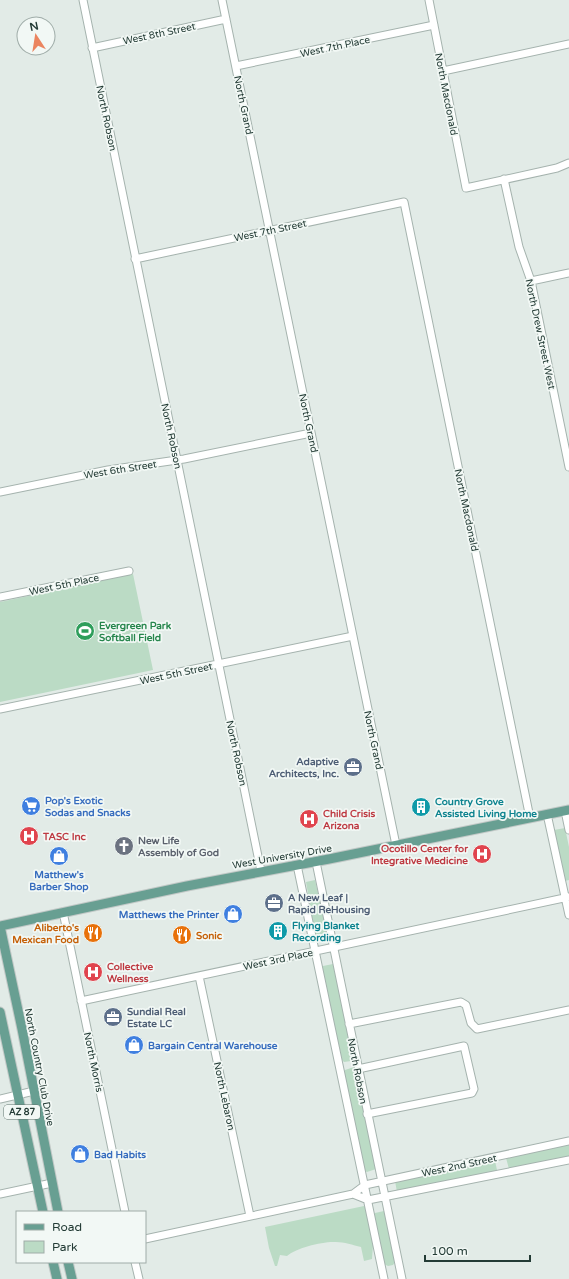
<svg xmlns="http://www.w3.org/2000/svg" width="569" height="1279" font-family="'Varela Round',sans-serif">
<rect width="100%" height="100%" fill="#e2ebe7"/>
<path fill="#bbdbc5" d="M133,574L153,670L0,702V602Z
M565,828L569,847V880L565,881L554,830Z
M315,880L327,933L318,935L315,934L306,882Z
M333,964L334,966L353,1058L351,1061L344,1062L342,1060L323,970V966Z
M354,1067L376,1169L367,1172L365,1171L344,1071L345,1070Z
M569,1145V1156L509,1169L506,1158Z
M495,1161L497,1170L496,1172L397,1192L395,1181Z
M364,1206L366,1208L373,1245L372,1259L364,1261L361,1247C353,1245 344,1242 336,1242C323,1241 296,1248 287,1256L280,1255L277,1266H275L269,1248L265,1227Z
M384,1211L386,1213L395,1262L393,1265L388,1266L384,1264L374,1214L375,1213Z"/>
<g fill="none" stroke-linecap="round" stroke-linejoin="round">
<defs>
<path id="minor" d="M83,0L261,871
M222,0L396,845
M429,0L466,188L557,168L569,163
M92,48L226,19
M236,66L434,25
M443,71L569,44
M504,179L519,247L531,281L569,467
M135,259L404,202L530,818
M531,281L569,273
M0,492L108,470L184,459L311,433
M0,597L129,571
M0,709L353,636
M565,811L569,830
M547,814L569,915
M316,862L402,1279
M297,865L384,1279
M63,912L125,1212
M199,976L250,1216
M81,1001L569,897
M349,1024L461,1002L466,1005L471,1023L477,1029L569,1010
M358,1069L464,1046L474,1089L472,1093L367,1114
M0,1099L34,1091
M0,1194L52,1183
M353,1194L368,1200L569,1160
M145,1239L353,1194L365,1185L569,1141
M135,1262L139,1279"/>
<path id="major" d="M0,926L187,886L329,859L569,810
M0,926L22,1029L58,1212
M0,1012L43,1212
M53,1262L57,1279
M68,1262L72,1279"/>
</defs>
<use href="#minor" stroke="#a5b3ae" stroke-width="9"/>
<use href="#major" stroke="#c1c8c6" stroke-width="11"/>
<use href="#minor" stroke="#fff" stroke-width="7"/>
<use href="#major" stroke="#689f92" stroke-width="9"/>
</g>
<defs>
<symbol id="stadium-disc" viewBox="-11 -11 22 22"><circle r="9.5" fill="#2e9e5b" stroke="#f2f8f5"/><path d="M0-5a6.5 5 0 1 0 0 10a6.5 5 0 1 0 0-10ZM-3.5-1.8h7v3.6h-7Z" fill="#fff"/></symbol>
<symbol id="office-disc" viewBox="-11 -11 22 22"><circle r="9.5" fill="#5c6f8a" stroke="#f2f8f5"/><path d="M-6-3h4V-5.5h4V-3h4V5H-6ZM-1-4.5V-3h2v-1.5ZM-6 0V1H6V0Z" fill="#fff"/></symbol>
<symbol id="supermarket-disc" viewBox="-11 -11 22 22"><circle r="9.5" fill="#3f7fe0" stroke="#f2f8f5"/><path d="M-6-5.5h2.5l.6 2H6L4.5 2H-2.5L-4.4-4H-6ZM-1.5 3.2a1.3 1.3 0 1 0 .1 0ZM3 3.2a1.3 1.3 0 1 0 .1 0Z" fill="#fff"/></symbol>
<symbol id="building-disc" viewBox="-11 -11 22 22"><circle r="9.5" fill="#0f9aa8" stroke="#f2f8f5"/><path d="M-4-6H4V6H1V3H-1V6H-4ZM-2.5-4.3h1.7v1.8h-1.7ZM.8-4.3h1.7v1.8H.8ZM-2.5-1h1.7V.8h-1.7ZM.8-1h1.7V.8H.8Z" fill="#fff"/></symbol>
<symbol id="hospital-disc" viewBox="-11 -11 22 22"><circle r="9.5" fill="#e0444e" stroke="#f2f8f5"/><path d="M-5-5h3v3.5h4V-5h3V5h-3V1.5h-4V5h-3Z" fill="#fff"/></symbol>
<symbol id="church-disc" viewBox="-11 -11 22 22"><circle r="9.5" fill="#6b7280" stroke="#f2f8f5"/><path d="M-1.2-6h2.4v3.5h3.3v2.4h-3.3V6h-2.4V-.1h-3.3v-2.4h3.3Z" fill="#fff"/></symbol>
<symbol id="shop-disc" viewBox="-11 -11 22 22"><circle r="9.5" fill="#3f7fe0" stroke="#f2f8f5"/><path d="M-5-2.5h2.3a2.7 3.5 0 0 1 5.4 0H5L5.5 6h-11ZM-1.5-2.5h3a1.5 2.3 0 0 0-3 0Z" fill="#fff"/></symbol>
<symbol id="restaurant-disc" viewBox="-11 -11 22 22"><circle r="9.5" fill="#e8710a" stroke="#f2f8f5"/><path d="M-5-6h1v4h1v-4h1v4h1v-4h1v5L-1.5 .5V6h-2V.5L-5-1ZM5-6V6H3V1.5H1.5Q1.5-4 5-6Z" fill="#fff"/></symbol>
</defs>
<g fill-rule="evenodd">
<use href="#stadium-disc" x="74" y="620" width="22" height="22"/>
<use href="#office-disc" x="342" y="756" width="22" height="22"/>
<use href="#supermarket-disc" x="20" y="795" width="22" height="22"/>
<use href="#building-disc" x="410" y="796" width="22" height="22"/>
<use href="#hospital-disc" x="298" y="808" width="22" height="22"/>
<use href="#hospital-disc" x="18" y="825" width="22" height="22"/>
<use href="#church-disc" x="113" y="835" width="22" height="22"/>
<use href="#hospital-disc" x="471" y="843" width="22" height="22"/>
<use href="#shop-disc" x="48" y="845" width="22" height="22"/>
<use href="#office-disc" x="263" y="892" width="22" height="22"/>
<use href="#shop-disc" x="222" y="903" width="22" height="22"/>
<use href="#building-disc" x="267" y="920" width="22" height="22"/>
<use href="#restaurant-disc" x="82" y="922" width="22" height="22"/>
<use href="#restaurant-disc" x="171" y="924" width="22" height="22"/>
<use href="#hospital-disc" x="82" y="961" width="22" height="22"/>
<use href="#office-disc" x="102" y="1006" width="22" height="22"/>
<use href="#shop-disc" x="123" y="1034" width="22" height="22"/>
<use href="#shop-disc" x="69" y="1143" width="22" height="22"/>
</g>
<g text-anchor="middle" stroke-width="3.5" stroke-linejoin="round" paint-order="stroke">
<rect fill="#f2f8f5" stroke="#61746f" stroke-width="1" x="4" y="1105" width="36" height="14" rx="3"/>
<g font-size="9" font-weight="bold" fill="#233b35">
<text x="22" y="1115">AZ 87</text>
</g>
<g font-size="10" fill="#233b35" stroke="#f2f8f5">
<text transform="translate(159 33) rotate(-12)" y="4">West 8th Street</text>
<text transform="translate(335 46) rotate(-12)" y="4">West 7th Place</text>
<text transform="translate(447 94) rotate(79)" y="4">North Macdonald</text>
<text transform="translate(244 105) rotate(78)" y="4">North Grand</text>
<text transform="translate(107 118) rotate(78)" y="4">North Robson</text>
<text transform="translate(270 230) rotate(-12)" y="4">West 7th Street</text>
<text transform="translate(541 334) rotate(78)" y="4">North Drew Street West</text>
<text transform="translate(309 423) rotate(78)" y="4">North Grand</text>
<text transform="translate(172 436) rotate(78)" y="4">North Robson</text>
<text transform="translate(120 469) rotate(-9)" y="4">West 6th Street</text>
<text transform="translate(467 510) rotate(78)" y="4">North Macdonald</text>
<text transform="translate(64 584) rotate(-12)" y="4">West 5th Place</text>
<text transform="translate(176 673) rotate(-12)" y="4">West 5th Street</text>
<text transform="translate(374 740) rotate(78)" y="4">North Grand</text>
<text transform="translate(237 753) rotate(78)" y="4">North Robson</text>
<text transform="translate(282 856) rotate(-10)" y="4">West University Drive</text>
<text transform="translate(278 959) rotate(-12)" y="4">West 3rd Place</text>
<text transform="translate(94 1062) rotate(78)" y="4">North Morris</text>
<text transform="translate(40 1067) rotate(79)" y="4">North Country Club Drive</text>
<text transform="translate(358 1071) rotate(79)" y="4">North Robson</text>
<text transform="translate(225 1096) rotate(78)" y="4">North Lebaron</text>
<text transform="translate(459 1165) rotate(-12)" y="4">West 2nd Street</text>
</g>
<g font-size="10" font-weight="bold" fill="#27864d" stroke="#f2f8f5" text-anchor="start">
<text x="99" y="629">Evergreen Park<tspan x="99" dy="12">Softball Field</tspan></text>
</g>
<g font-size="10" font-weight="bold" fill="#4e5e75" stroke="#f2f8f5" text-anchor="start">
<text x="339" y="765" text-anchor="end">Adaptive<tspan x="339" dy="12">Architects, Inc.</tspan></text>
<text x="288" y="901">A New Leaf |<tspan x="288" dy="12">Rapid ReHousing</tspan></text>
<text x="127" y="1015">Sundial Real<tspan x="127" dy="12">Estate LC</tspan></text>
</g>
<g font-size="10" font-weight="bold" fill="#366cbe" stroke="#f2f8f5" text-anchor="start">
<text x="45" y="804">Pop's Exotic<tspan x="45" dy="12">Sodas and Snacks</tspan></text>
<text x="59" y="878" text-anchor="middle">Matthew's<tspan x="59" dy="12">Barber Shop</tspan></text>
<text x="219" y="918" text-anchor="end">Matthews the Printer</text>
<text x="148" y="1049">Bargain Central Warehouse</text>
<text x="94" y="1158">Bad Habits</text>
</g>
<g font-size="10" font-weight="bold" fill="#0d838f" stroke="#f2f8f5" text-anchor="start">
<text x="435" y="805">Country Grove<tspan x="435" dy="12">Assisted Living Home</tspan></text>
<text x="292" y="929">Flying Blanket<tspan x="292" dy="12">Recording</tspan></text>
</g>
<g font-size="10" font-weight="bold" fill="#be3a42" stroke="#f2f8f5" text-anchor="start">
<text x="323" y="817">Child Crisis<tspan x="323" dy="12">Arizona</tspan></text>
<text x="43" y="840">TASC Inc</text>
<text x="468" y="852" text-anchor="end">Ocotillo Center for<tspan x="468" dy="12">Integrative Medicine</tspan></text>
<text x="107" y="970">Collective<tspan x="107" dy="12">Wellness</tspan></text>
</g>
<g font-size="10" font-weight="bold" fill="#5b616d" stroke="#f2f8f5" text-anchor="start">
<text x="138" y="844">New Life<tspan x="138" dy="12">Assembly of God</tspan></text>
</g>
<g font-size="10" font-weight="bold" fill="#c56008" stroke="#f2f8f5" text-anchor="end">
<text x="79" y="931">Aliberto's<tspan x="79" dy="12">Mexican Food</tspan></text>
<text x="196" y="939" text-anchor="start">Sonic</text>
</g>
</g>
<rect x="16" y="1211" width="130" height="52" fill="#f2f8f5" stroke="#9faca8"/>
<rect x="24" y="1224" width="20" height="6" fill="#689f92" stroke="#9faca8"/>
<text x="52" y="1231" font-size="12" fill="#233b35">Road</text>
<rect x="24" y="1241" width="20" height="12" fill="#bbdbc5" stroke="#9faca8"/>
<text x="52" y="1251" font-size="12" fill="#233b35">Park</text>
<g transform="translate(36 36) rotate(348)"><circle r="19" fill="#f2f8f5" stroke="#9faca8"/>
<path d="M0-3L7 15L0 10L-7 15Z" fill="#eb8560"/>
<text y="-6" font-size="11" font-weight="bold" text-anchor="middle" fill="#233b35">N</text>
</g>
<path d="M425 1255v6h105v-6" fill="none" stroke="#233b35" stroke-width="2"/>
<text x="431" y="1255" font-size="12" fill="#233b35" stroke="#f2f8f5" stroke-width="3" paint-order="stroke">100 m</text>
</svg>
